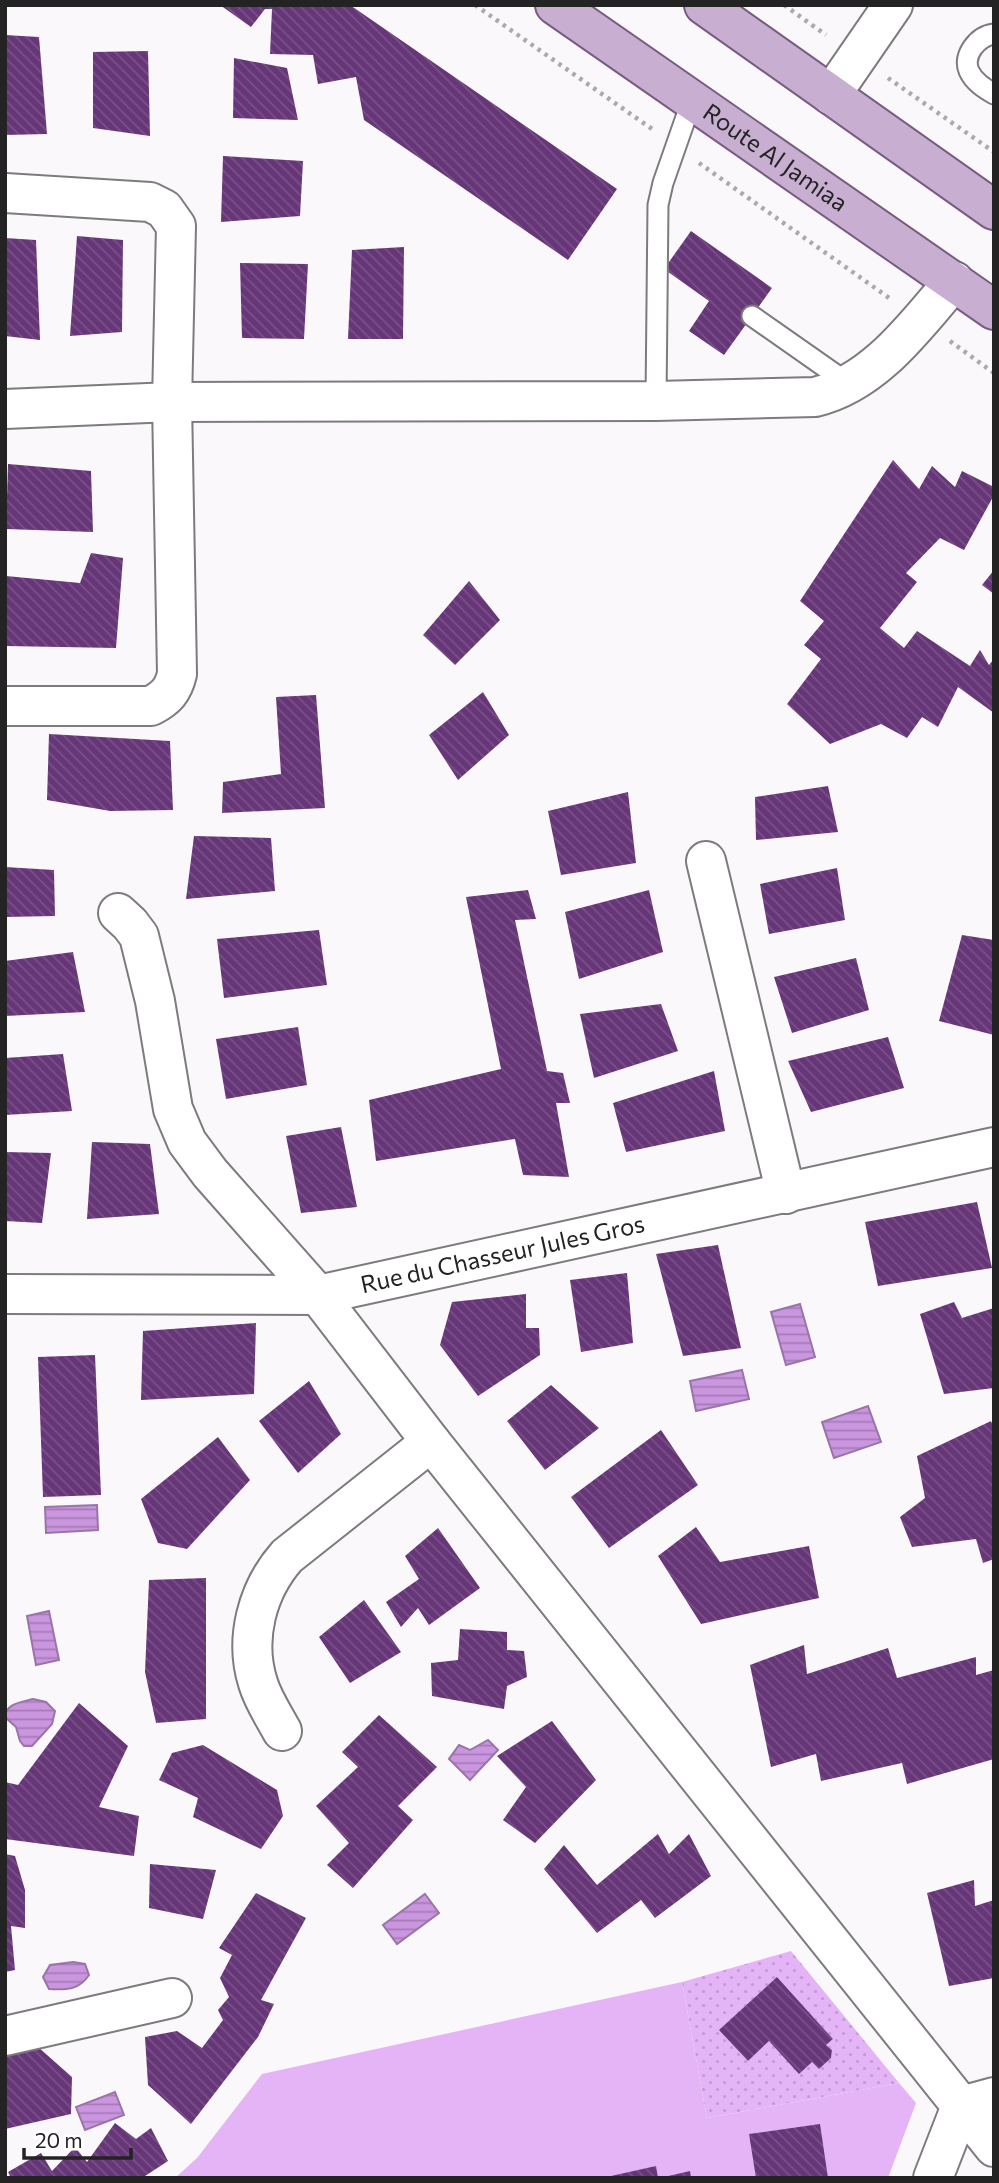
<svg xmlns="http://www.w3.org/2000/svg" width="999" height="2183" font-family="Commissioner,sans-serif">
<defs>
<pattern id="garden-dots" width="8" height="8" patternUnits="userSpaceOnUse" patternTransform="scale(1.75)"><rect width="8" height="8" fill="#e4b4f6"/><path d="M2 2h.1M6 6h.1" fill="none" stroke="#c39ad3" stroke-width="1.8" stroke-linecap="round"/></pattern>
<pattern id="water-rules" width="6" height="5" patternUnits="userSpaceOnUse" patternTransform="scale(1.75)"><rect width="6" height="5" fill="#cb96e0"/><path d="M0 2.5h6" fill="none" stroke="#a57ab5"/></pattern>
<pattern id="building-back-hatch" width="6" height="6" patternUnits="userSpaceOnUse" patternTransform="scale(1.75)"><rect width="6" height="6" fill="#673679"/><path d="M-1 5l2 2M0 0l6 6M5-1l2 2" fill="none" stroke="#785187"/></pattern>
</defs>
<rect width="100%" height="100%" fill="#fbf8fc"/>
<path fill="#e4b4f6" d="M682,1982L707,2118L899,2083L916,2103L888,2178H175L197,2158L262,2074Z"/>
<path fill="url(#garden-dots)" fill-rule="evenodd" d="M791,1951L899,2083L707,2118L682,1982ZM777,1977L833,2039L826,2045L832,2050L831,2058L819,2069L812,2062L769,2041L748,2061Z"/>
<path fill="url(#water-rules)" stroke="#9974a8" stroke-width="2" d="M800,1304L815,1357L786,1365L771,1312Z
M742,1370L749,1399L696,1411L690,1381Z
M868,1406L881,1442L834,1458L822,1422Z
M97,1505L98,1530L46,1533L45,1507Z
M49,1611L59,1660L36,1665L27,1616Z
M33,1699L46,1702L55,1711L52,1724L32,1746H24L20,1741L16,1727L5,1717C6,1703 22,1702 33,1699Z
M488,1740L498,1750L470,1780L449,1759L459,1745L470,1750Z
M425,1894L439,1913L397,1944L383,1925Z
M73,1962L85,1964L89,1975C79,1990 67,1990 49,1989L43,1977L50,1965Z
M115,2092L124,2115L85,2130L76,2107Z"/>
<path fill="url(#building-back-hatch)" d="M220,5H350L617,189L568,260L364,120L356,77L318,84L313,55L270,54L272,9H265L251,27Z
M5,35L39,37L47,134L5,135Z
M148,51L150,136L93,128V52Z
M234,58L287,68L298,120L233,118Z
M223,156L303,161L300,216L221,222Z
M691,231L772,288L724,355L689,331L709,301L664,269Z
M77,236L123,240L122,332L70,336Z
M5,238L36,240L40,340L5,336Z
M404,247L403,339H348L352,250Z
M240,263L308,264L304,339L242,338Z
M893,460L919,489L932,466L955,487L962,471L994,487V495L964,550L940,538L906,573L917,582L880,628L904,648L917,631L970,666L980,650L989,665L994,659V713L958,687L938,727L922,717L907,738L881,724L830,744L787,704L821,659L804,645L824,621L800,601Z
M8,464L91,471L93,532L6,529Z
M91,553L123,558L116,648L5,646L6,576L80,583Z
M994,570V594L982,585Z
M469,581L500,620L455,665L423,635Z
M483,692L509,735L458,780L429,735Z
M316,695L325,808L222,813L223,782L281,774L276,697Z
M49,734L170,741L173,810L110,811L47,800Z
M828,786L838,832L756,840L755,797Z
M628,792L636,863L561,875L548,811Z
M194,836L271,838L275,891L186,899Z
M5,867L54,870L55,916L5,917Z
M837,868L845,920L769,934L760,884Z
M528,890L536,919L515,920L547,1071L563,1073L570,1103H556L569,1177L523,1175L515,1139L376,1161L369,1100L501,1069L466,897Z
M649,890L663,952L579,979L565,912Z
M319,930L327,985L224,998L217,939Z
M962,935L994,940V1035L939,1021Z
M73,952L85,1012L5,1016V961Z
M856,958L869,1010L792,1033L774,977Z
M661,1004L678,1051L594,1078L580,1014Z
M298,1027L307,1085L226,1099L216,1039Z
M888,1037L904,1088L811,1112L788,1061Z
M63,1054L72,1111L5,1115V1058Z
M714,1071L725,1131L626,1152L613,1103Z
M341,1127L357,1207L301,1213L286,1136Z
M92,1142L150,1144L159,1214L87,1219Z
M5,1152L51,1153L42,1223L5,1221Z
M977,1202L992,1268L878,1286L865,1222Z
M718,1245L741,1348L683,1356L656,1254Z
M627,1273L633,1343L581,1352L570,1280Z
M526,1294V1328H539L540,1355L478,1396L440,1345L452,1302Z
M954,1302L962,1318L994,1308V1388L944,1394L920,1314Z
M256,1323L254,1394L141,1400L143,1331Z
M95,1355L101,1495L43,1497L38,1357Z
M309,1381L341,1434L298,1473L259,1421Z
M551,1385L599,1428L545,1470L507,1421Z
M991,1421L994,1428V1559L983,1563L976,1539L912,1547L900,1517L925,1498L917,1456Z
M661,1430L698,1485L609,1548L571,1497Z
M218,1437L250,1480L187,1549L158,1543L141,1499Z
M696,1527L720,1562L809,1546L819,1598L701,1624L658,1556Z
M438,1528L480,1588L429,1625L418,1608L401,1627L386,1602L419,1579L405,1556Z
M206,1578V1719L156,1723L145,1672L149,1580Z
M364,1600L401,1652L350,1683L319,1637Z
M460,1629L507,1632V1650L524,1651L527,1677L507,1686L504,1709L432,1696L431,1663L458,1660Z
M804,1645L807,1674L888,1648L897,1678L976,1657V1675L994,1670V1759L907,1784L902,1763L821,1781L816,1754L771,1767L750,1665Z
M79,1703L128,1746L99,1807L139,1816L134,1856L5,1839V1782L18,1785Z
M379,1715L437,1767L398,1806L413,1820L353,1888L327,1865L349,1843L316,1806L358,1767L342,1752Z
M552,1721L596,1780L535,1843L503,1820L526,1787L497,1756Z
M203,1745L277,1790L283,1816L261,1849L193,1817L198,1798L159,1780L172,1753Z
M658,1834L669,1854L689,1834L711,1876L655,1918L641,1900L597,1933L544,1869L564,1845L597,1885Z
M5,1854L15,1856L25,1890V1928L11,1926L15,1970L5,1972Z
M150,1864L216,1870L203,1919L149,1908Z
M974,1880L975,1906L994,1900V1978L949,1986L927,1893Z
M256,1893L306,1918L261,2000L274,2004L258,2037L191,2124L148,2085L145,2037L177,2031L202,2048L223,2020L218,2010L229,1997L220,1978L232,1955L219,1948Z
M777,1977L833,2039L826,2045L832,2050L831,2058L819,2069L812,2062L799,2074L769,2041L748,2061L719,2030Z
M38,2047L72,2077L71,2114L5,2129V2056Z
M115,2123L136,2139L151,2128L168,2161L142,2178H11L8,2172L41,2153L52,2171L75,2147L87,2162Z
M820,2124L828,2178H756L749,2134Z
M656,2166L658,2178H611V2176Z
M690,2171L691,2178H664V2177Z"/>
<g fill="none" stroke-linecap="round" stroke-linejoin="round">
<defs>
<path id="lane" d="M994,34C978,36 962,55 969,71C974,82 984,88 994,94
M752,316L849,384
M656,401L658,205L663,183L692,100"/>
<g id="street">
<path d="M831,95L893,5"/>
<path d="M5,193L150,202L164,209L176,226L172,402L177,674C173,691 166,698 151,706H5"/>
<path d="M5,409L172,402L656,401L815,397C875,383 916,325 954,281"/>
<path d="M706,861L786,1194"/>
<path d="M118,913L130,924L139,936L155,1001L173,1109L187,1142L210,1173L318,1295L431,1442L994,2147"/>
<path id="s1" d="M5,1294L318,1295L994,1147"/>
<path d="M282,1731C274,1716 263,1700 258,1683C244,1639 257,1590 287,1556L431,1442"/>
<path d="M5,2036L172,1998"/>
<path d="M933,2178L961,2106L994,2097"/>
</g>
<g id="primary">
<path id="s2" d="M555,5L994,310"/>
<path d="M704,5L994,210"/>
</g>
</defs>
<use href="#lane" stroke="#7d7b7e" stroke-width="23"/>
<use href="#street" stroke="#7d7b7e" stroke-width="42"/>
<use href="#primary" stroke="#775c81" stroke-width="42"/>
<path stroke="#aba9ac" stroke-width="4.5" stroke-dasharray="3.5 5" stroke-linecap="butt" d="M475,5L652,129
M784,5L826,35
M888,78L994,152
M699,163L892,300
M950,341L994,373"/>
<use href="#lane" stroke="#fff" stroke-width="19"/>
<use href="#street" stroke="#fff" stroke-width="38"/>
<use href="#primary" stroke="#c8afd1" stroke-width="38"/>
</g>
<g text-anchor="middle" stroke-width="7" stroke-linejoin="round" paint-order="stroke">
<g font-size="24" fill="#242324" stroke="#fff">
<text dy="8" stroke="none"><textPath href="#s2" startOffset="268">Route Al Jamiaa</textPath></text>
<text dy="8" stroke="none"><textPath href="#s1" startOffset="502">Rue du Chasseur Jules Gros</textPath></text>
</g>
</g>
<rect width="999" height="2183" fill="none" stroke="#242324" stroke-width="14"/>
<path d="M24 2148v10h107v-10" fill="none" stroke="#242324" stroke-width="3.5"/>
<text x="35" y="2148" font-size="21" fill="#242324" stroke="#ffffff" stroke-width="5" paint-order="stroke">20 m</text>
</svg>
